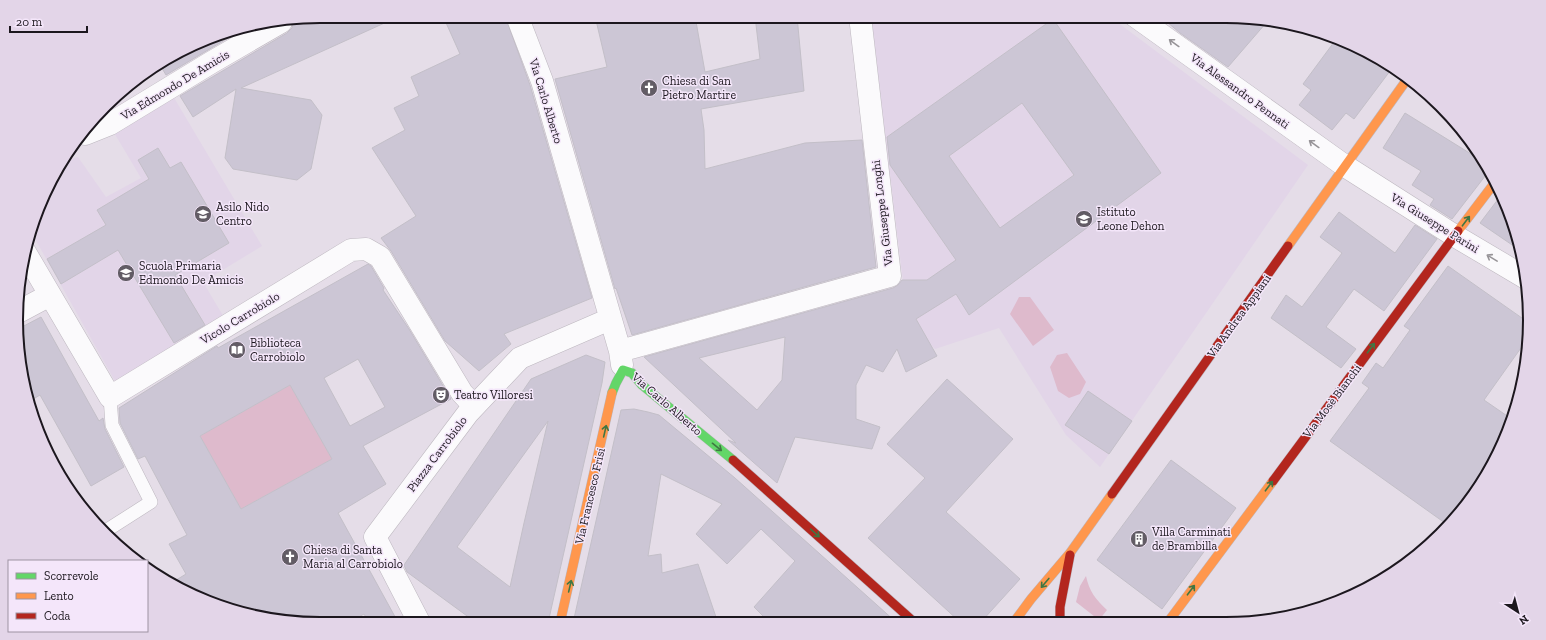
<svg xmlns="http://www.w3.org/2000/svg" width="1546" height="640" font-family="'Zilla Slab',serif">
<rect width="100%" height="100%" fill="#e5dde8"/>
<path fill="#e2d5e8" d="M871,16H1109L1308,165L1100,467L1066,435L999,328L935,349L911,324L902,273Z
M173,96L262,246L203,282L225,319L115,381L30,230L32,222L57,168L63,161L78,157L106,197L141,178L113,131Z"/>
<path fill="#debacc" d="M1019,297H1030L1054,330L1033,346L1010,314Z
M1067,353L1086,382L1080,394L1069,398L1058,391L1050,367L1057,355Z
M290,385L332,459L241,509L200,436Z
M1086,576C1089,591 1096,600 1107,610L1099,620L1076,602L1080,586Z"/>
<path fill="#ccc6d5" stroke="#c3bfc8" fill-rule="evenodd" d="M320,16H400L241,88L311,100L322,115L311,169L297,180L233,169L225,158L236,89L193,117L180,96L287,33L292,28L293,20Z
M443,16H505L530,85L592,298L504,334L511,344L479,371L445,341L391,251L381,238L416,216L372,148L405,130L394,108L419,96L411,77L460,54Z
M595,16H695L705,72L760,59L755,16H797L804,91L701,109L704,130L705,169L805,143L862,140L876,267L632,335L616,288L615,289L555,79L607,67Z
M1160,16H1226L1266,23L1228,67L1180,33Z
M1053,19L1161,173L969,315L956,294L916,319L937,356L906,372L897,349L883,372L866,365L856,385V419L880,427L872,449L795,437L777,483L728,440L736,443L644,357L893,288L898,285L902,280H927L956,260L890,165L887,137ZM1022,103L1074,175L1000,228L949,156ZM785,337L782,380L757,410L699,358Z
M245,28L166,75L159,63L168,57L222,32Z
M1337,38L1378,57L1393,67L1354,119L1346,113L1332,130L1299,105L1311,90L1303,84Z
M1405,113L1484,162L1489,171L1452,219L1430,205L1434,199L1412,185L1421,171L1383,148Z
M158,148L170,168L181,162L229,243L175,275L205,325L174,343L118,250L61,284L47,259L106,225L97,210L149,179L138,160Z
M1502,194L1520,241L1521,251L1480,223Z
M1339,212L1395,253L1415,225L1437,239L1384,311L1354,289L1326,327L1356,349L1341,368L1271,318L1286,295L1302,307L1342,253L1320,237Z
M368,264L371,266L384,288L383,290L409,329L451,399L363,446L386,484L338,513L399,624H370L364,614L346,624H320L222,608L173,582L186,574L169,544L187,535L145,456L138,459L120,423L119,408L217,346L218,348ZM358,359L385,407L350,426L324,378ZM290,385L332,459L241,509L200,436Z
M1448,266L1529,323L1528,338L1484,400L1513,420L1499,448L1445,523L1330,441L1369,388L1362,383L1376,363L1383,368L1410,330L1404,326Z
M41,317L99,421L103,418L105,429L124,467L91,486L40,395L30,401L22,379L20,328Z
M586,355L605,362L602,383L548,623L478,624L407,572L404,565L531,379ZM548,421L524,523L510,587L457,547Z
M947,379L1013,439L946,512L1020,579L981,622H960L868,538L925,478L887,444Z
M1088,391L1132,421L1109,454L1065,425Z
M634,409L648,412L659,415L735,478L896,622L770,623L754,607L795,561L761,529L727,564L696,534L722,504L661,474L648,556L661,554L662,573L698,564L718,623H573L621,410Z
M1171,460L1236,508L1162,609L1097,560Z"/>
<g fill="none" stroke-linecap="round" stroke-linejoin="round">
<defs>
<path id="lane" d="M104,532L151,502L112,425L110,397"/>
<path id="street" d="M517,16L542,81L620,351L622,365
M1135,16L1345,166L1455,236L1526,278
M85,134L110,124L212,62L281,22
M25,252L110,397L351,250L366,249L380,257L462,393L474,406
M20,311L50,295
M620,351L890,276L860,16
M420,624L375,537L468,413L520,358L610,319"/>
<path id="fast" d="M612,393L616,383L623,370L632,373L642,385L733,460"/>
<path id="slow" d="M1458,231L1496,181
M1288,246L1408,78
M1014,622L1031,599L1070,553L1112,494
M1168,622L1273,481
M560,623L612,393"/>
<path id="jam" d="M733,460L914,622
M1273,481L1458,231
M1112,494L1288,246
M1060,622V607L1070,555"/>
</defs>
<use href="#lane" stroke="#bdb7bf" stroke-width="14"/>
<use href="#street" stroke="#bdb7bf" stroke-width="23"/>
<use href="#fast" stroke="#bdb7bf" stroke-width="10"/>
<use href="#slow" stroke="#bdb7bf" stroke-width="10"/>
<use href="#jam" stroke="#bdb7bf" stroke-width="10"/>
<use href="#lane" stroke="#fbfafc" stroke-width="13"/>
<use href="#street" stroke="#fbfafc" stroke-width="22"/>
<use href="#fast" stroke="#63d668" stroke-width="9"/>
<use href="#slow" stroke="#ff974d" stroke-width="9"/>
<use href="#jam" stroke="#b3261e" stroke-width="9"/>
</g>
<defs><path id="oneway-shaft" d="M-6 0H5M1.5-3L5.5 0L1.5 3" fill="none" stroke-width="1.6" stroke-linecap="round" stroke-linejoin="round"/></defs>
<g stroke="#979498">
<use href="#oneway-shaft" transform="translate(1174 43) rotate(-144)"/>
<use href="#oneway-shaft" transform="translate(1314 144) rotate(-144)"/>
<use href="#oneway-shaft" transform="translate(1492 258) rotate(-149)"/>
</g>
<g stroke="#407643">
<use href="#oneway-shaft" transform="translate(1466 221) rotate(-53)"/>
<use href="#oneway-shaft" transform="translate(1371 348) rotate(-53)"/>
<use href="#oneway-shaft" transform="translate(605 431) rotate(-77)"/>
<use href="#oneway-shaft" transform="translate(717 447) rotate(39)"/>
<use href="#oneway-shaft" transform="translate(1269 486) rotate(-53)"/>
<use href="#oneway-shaft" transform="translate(815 533) rotate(42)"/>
<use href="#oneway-shaft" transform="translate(1045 583) rotate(130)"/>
<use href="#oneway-shaft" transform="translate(570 586) rotate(-77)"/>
<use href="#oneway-shaft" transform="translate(1191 590) rotate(-53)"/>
</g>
<defs>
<symbol id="church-disc" viewBox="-11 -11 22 22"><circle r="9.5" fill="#625c65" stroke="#f4e6fa"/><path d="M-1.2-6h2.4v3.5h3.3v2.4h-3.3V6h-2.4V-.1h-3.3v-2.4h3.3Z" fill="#fff"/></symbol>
<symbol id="school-disc" viewBox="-11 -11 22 22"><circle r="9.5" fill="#625c65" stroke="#f4e6fa"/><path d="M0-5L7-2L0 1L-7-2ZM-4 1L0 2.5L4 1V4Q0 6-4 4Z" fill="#fff"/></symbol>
<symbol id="library-disc" viewBox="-11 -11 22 22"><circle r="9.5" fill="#625c65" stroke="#f4e6fa"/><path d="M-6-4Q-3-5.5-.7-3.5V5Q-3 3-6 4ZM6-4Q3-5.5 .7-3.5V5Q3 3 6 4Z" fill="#fff"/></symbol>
<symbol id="theatre-disc" viewBox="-11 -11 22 22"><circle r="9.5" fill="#625c65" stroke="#f4e6fa"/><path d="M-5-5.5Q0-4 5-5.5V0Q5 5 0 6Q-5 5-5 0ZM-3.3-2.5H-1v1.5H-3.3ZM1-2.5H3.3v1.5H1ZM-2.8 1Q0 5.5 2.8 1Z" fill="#fff"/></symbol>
<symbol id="building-disc" viewBox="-11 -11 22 22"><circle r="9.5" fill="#625c65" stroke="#f4e6fa"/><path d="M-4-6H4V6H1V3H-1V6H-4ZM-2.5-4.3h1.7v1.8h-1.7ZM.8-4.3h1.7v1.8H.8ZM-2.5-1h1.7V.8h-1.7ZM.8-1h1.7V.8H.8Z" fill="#fff"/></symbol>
</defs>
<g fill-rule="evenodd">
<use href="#church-disc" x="639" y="78" width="20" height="20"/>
<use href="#school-disc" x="193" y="204" width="20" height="20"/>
<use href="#school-disc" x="1074" y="209" width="20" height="20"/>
<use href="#school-disc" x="116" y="263" width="20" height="20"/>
<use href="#library-disc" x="227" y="340" width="20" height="20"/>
<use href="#theatre-disc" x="431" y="385" width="20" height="20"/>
<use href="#building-disc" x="1129" y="529" width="20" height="20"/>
<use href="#church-disc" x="280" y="547" width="20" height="20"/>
</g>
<g text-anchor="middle" stroke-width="3" stroke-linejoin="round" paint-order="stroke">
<g font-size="12" fill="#1c171e" stroke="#f4e6fa" text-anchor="start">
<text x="662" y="85">Chiesa di San<tspan x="662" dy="14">Pietro Martire</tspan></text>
<text x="216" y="211">Asilo Nido<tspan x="216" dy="14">Centro</tspan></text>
<text x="1097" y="216">Istituto<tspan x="1097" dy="14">Leone Dehon</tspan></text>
<text x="139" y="270">Scuola Primaria<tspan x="139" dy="14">Edmondo De Amicis</tspan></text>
<text x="250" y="347">Biblioteca<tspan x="250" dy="14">Carrobiolo</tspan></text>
<text x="454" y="399">Teatro Villoresi</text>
<text x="1152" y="536">Villa Carminati<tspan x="1152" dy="14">de Brambilla</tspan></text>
<text x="303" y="554">Chiesa di Santa<tspan x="303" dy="14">Maria al Carrobiolo</tspan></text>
</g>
<g font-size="12" fill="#1c171e" stroke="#f4e6fa">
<text transform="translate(175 85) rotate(-31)" y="4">Via Edmondo De Amicis</text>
<text transform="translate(1240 91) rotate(36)" y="4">Via Alessandro Pennati</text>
<text transform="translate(546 101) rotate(73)" y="4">Via Carlo Alberto</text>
<text transform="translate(882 213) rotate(-97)" y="4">Via Giuseppe Longhi</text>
<text transform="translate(1435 223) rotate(32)" y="4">Via Giuseppe Parini</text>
<text transform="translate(1239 316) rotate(-54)" y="4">Via Andrea Appiani</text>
<text transform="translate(240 318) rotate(-31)" y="4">Vicolo Carrobiolo</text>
<text transform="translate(1332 401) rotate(-53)" y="4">Via Mosè Bianchi</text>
<text transform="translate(667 404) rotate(41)" y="4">Via Carlo Alberto</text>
<text transform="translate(437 454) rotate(-53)" y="4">Piazza Carrobiolo</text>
<text transform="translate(590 496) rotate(-77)" y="4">Via Francesco Frisi</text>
</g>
</g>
<path d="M0 0H1546V640H0ZM320 23H1226A297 297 0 0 1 1523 320V320A297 297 0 0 1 1226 617H320A297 297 0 0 1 23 320V320A297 297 0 0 1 320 23Z" fill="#e3d5e8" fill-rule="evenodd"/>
<path fill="none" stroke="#1c171e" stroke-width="2" d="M320 23H1226A297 297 0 0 1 1523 320V320A297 297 0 0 1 1226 617H320A297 297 0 0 1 23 320V320A297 297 0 0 1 320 23Z"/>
<rect x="8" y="560" width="140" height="72" fill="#f4e6fa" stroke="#9e93a2"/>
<rect x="16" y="573" width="20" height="6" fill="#63d668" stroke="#9e93a2"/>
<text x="44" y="580" font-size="12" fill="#1c171e">Scorrevole</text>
<rect x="16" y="593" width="20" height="6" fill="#ff974d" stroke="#9e93a2"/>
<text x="44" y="600" font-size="12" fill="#1c171e">Lento</text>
<rect x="16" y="613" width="20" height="6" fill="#b3261e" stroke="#9e93a2"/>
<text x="44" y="620" font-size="12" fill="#1c171e">Coda</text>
<g transform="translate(1518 612) rotate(144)" stroke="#f4e6fa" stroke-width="3" paint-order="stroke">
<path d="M0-3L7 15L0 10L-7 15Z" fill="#1c171e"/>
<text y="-6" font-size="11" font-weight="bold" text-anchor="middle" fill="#1c171e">N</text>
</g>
<path d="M10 26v6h77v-6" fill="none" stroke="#1c171e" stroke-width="2"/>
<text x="16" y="26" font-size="12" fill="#1c171e" stroke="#f4e6fa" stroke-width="3" paint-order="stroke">20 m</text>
</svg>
